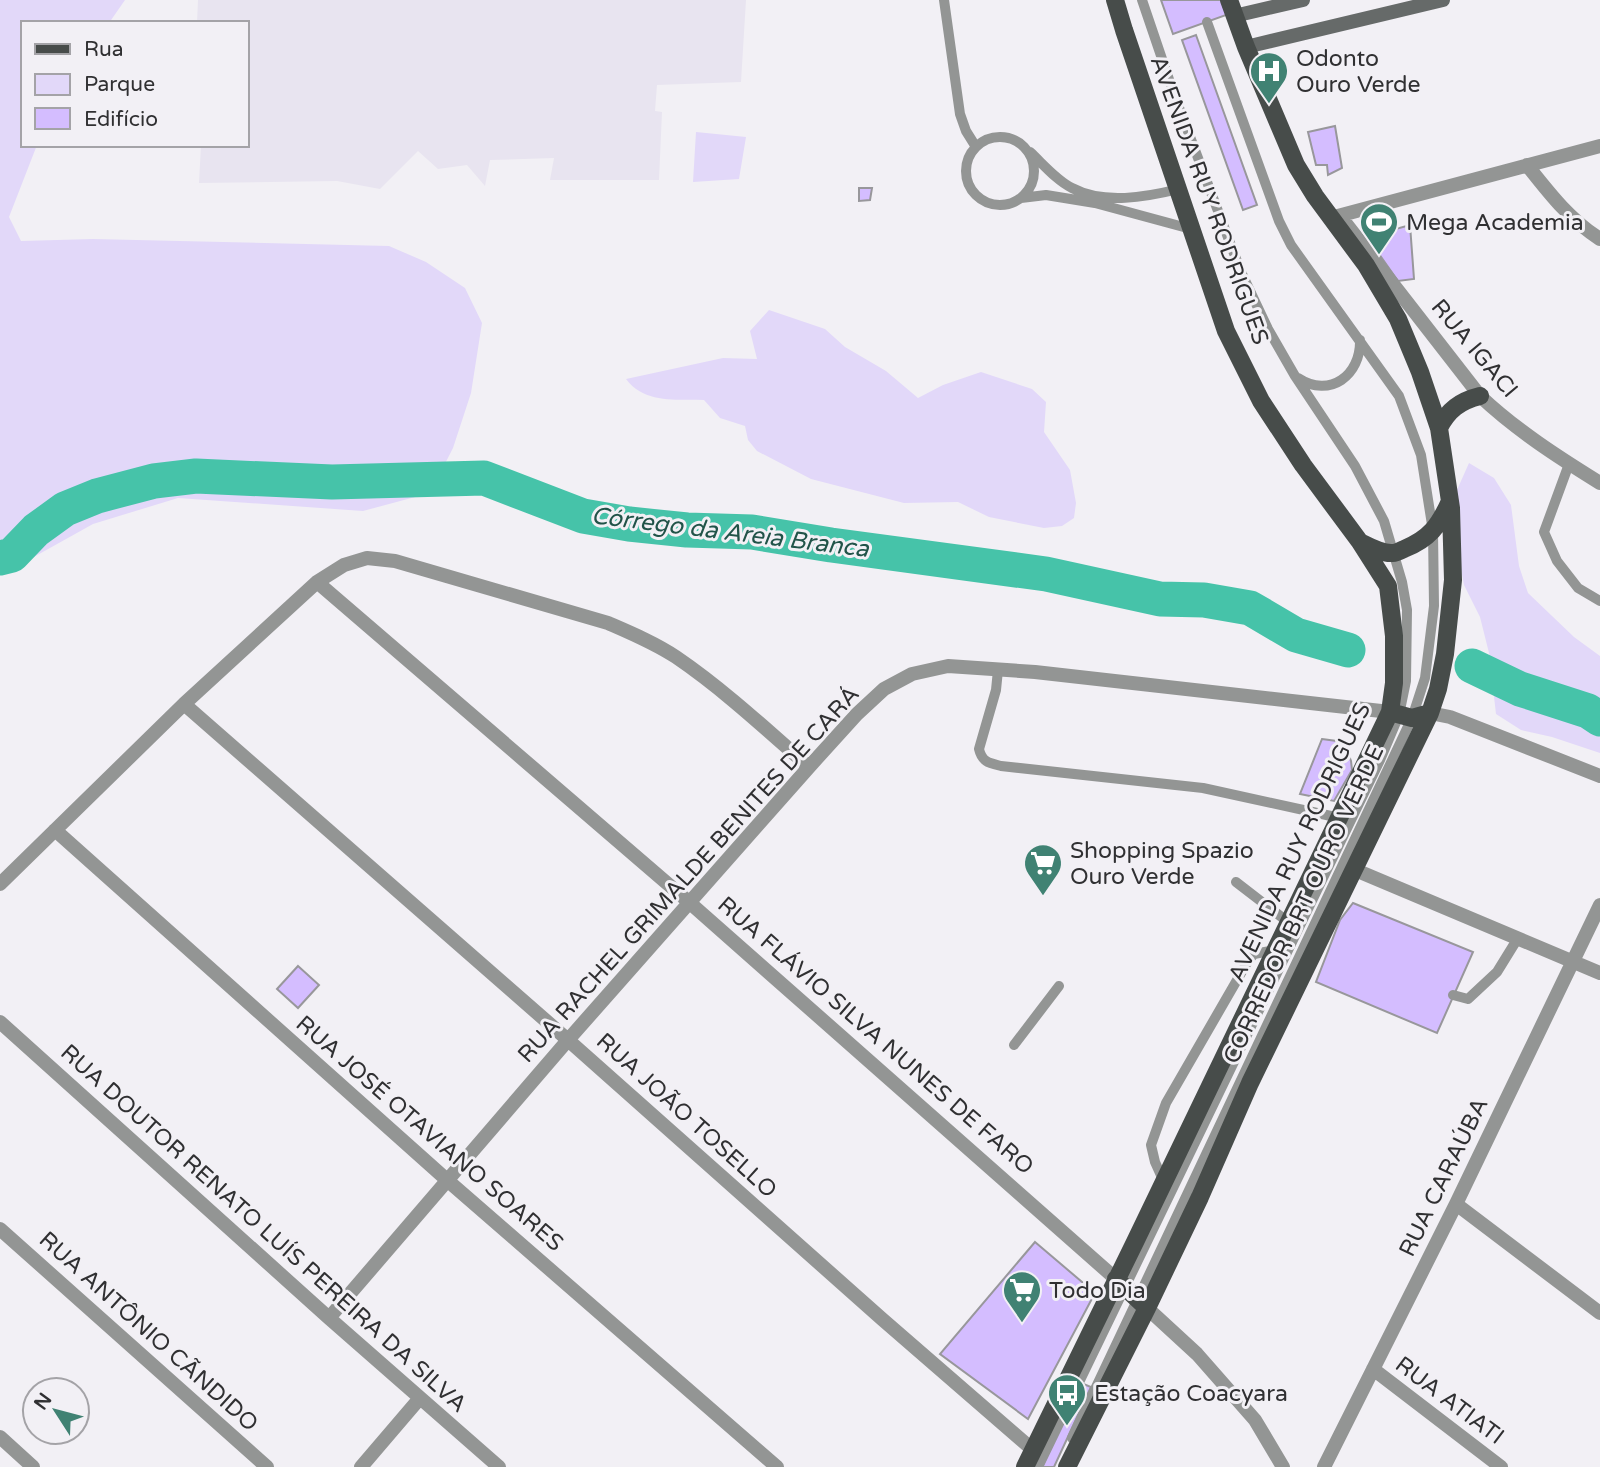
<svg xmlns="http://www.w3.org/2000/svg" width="1600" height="1467" font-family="'Varela Round',sans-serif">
<rect width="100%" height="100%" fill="#f2f0f5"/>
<path fill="#e8e4f0" d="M198,0H746L741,82L657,85L655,111L662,112L659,180H550L554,158L490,160L485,186L467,165L438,169L418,151L380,189L337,181L199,183L201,145H247V23H197Z"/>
<path fill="#e2d8f9" d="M0,0H125L109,23H23V145H37L9,217L21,241L93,239L389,246L426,262L465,288L482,323L471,393L453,448L430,493L363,511L178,498L93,524L32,558L0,571Z
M696,132L746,137L739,179L693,182Z
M769,310L825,329L845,347L886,371L918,398L943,385L981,372L1032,389L1046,402L1044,432L1070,470L1076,503L1074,518L1062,526L1044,528L989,517L958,502L904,503L811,479L757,451L748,440L745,426L720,418L704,400C675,399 645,404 626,379L723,358L757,359L750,331Z
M1469,463L1494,478L1511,505L1519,566L1528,593L1574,637L1600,656V753L1552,737L1521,730L1496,714L1489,653L1480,617L1464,585L1458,554L1457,490Z"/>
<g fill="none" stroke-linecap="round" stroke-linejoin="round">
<path stroke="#46c3a9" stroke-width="35" d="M0,558L12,555L36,530L65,509L97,496L154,481L196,476L332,482L484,478L583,516L629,524L687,530L752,532L831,545L1046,574L1160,599L1204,600L1250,608L1296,635L1348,650
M1472,666L1520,689L1588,711L1600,719"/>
</g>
<path fill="#d4bdff" stroke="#98979b" stroke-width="2" d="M1161,0H1224L1229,14L1173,34Z
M1196,35L1257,205L1243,210L1182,40Z
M1335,126L1342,168L1328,175L1327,165H1316L1308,132Z
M859,188H872L870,200L859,201Z
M1410,225L1414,279L1398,281L1367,237Z
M1322,739L1344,742L1351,761L1352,770L1334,801L1300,794Z
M1353,903L1473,952L1437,1033L1316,982L1340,920Z
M298,966L319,985L298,1008L277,989Z
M1035,1242L1095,1293L1028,1419L940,1354Z
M1081,1383L1091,1387L1054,1467H1042Z"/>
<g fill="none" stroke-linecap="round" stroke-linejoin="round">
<path stroke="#939594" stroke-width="10" d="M944,0L960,114L966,131L976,147
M966 171a34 34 0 1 1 68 0a34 34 0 1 1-68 0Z
M1030,152C1043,164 1056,180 1072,188C1104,205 1146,197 1179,189
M1021,198L1046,195L1095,203L1191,229
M1298,378C1330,399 1361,375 1360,340
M1569,464L1544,532L1557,561L1578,588L1600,601
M998,670L996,690L979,749C982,762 989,763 1001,766L1203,788L1340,818
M1236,882L1288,922
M1453,995L1468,999L1497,972L1518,938
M1014,1045L1059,986
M1164,1182L1155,1162L1151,1145L1166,1103L1248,961L1254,954L1275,950
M1072,1438L1412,718L1425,678L1434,606L1433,531L1421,455L1399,396L1291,245L1279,221L1207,22
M1038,1467L1380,760L1399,715L1406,681L1407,610L1402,582L1384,521L1355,466L1295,376L1268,329L1241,272L1175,97L1142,0"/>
<path stroke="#939594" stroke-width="14" d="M1527,165C1550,194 1569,219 1600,239
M1340,216L1480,396C1516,430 1558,457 1600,483
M1334,217L1600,146
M317,582L690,903L1116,1279
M184,704L568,1040L882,1319L1033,1450
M1430,713L1450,717L1600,776
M55,830L447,1180L777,1467
M1353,869L1600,973
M0,884L184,704L317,582L344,565L367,558L395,561L608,623C631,633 655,643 676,657C723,689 766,729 809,767
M0,1022L329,1318L499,1467
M1456,1204L1600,1313
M0,1229L267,1467
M1147,1308L1197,1354L1255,1420L1283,1467
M329,1318L568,1040L809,767L857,714L884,689L912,674L948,666L1035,672L1390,712
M1373,1369L1501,1467
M0,1437L33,1467
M361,1467L420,1398
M1324,1467L1456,1204L1600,905"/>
<path stroke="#666a69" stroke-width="14" d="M1234,16L1303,0
M1246,47L1443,0"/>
<path stroke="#474c4a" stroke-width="18" d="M1439,428C1448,410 1460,401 1480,396
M1360,542C1370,547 1382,554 1393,553C1395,553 1402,550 1404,549C1429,539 1439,526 1450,501
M1390,712L1412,718L1430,713
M1116,1279L1147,1308
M1025,1467L1135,1242L1390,712L1394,683V636L1388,586L1360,542L1303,465L1261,401L1226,331L1124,30L1115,0
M1067,1467L1147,1308L1200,1197L1250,1083L1430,713L1438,689L1445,654L1453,580L1451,508L1439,428L1420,372L1398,319L1366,265L1315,196L1296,165L1246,47L1229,0"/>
</g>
<defs>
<symbol id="hospital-pin" viewBox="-11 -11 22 30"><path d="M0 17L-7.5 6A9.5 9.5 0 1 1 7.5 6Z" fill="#408273" stroke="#f2f0f5"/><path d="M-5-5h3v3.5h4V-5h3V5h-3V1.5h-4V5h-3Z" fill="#fff"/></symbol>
<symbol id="stadium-pin" viewBox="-11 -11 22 30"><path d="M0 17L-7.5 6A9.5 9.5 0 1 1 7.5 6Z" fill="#408273" stroke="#f2f0f5"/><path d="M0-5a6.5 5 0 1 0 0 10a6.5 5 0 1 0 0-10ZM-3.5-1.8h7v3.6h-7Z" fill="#fff"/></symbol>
<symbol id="supermarket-pin" viewBox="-11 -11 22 30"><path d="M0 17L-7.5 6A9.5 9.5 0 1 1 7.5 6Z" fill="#408273" stroke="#f2f0f5"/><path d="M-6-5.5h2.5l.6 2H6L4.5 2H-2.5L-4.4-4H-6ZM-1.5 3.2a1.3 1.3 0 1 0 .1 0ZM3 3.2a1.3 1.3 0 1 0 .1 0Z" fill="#fff"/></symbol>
<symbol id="bus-pin" viewBox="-11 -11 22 30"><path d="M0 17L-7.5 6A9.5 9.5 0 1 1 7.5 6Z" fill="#408273" stroke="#f2f0f5"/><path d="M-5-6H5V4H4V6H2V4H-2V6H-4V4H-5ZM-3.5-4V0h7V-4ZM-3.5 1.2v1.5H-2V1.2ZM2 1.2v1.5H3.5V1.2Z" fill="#fff"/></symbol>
</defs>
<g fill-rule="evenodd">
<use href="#hospital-pin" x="1247" y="49" width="44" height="60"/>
<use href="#stadium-pin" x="1357" y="200" width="44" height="60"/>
<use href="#supermarket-pin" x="1021" y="841" width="44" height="60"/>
<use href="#supermarket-pin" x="1000" y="1268" width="44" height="60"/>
<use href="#bus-pin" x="1045" y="1371" width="44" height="60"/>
</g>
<g text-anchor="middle" stroke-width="6" stroke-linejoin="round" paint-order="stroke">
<g font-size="23" fill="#303032" stroke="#f2f0f5" text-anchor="start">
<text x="1296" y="66">Odonto<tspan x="1296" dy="26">Ouro Verde</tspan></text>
<text x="1406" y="230">Mega Academia</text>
<text x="1070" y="858">Shopping Spazio<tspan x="1070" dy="26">Ouro Verde</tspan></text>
<text x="1049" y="1298">Todo Dia</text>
<text x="1094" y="1401">Estação Coacyara</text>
</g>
<g font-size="23" fill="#303032" stroke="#f2f0f5">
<text transform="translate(1210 200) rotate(70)" y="8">AVENIDA RUY RODRIGUES</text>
<text transform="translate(1475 348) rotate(50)" y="8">RUA IGACI</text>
<text transform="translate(1299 842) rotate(-65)" y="8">AVENIDA RUY RODRIGUES</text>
<text transform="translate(688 874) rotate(-48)" y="8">RUA RACHEL GRIMALDE BENITES DE CARÁ</text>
<text transform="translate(1303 904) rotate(-65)" y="8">CORREDOR BRT OURO VERDE</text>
<text transform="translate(876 1035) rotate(41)" y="8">RUA FLÁVIO SILVA NUNES DE FARO</text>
<text transform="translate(687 1115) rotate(42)" y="8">RUA JOÃO TOSELLO</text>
<text transform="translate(430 1133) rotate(41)" y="8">RUA JOSÉ OTAVIANO SOARES</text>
<text transform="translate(1443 1177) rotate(-64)" y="8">RUA CARAÚBA</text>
<text transform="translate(264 1228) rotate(42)" y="8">RUA DOUTOR RENATO LUÍS PEREIRA DA SILVA</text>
<text transform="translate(149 1331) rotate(42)" y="8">RUA ANTÔNIO CÃNDIDO</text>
<text transform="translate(1450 1400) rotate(37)" y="8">RUA ATIATI</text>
</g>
<g font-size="24" font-style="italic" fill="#215449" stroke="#f2f0f5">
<text transform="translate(730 532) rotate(7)" y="8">Córrego da Areia Branca</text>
</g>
</g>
<rect x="21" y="21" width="228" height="126" fill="#f2f0f5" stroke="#a4a3a7" stroke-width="2"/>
<rect x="35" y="44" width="35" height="10" fill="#474c4a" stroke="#a4a3a7" stroke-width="2"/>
<text x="84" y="56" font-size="21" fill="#303032">Rua</text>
<rect x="35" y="74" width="35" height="21" fill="#e2d8f9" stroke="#a4a3a7" stroke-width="2"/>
<text x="84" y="91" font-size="21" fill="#303032">Parque</text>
<rect x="35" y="108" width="35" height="21" fill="#d4bdff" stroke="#a4a3a7" stroke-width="2"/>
<text x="84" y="126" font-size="21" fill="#303032">Edifício</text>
<g transform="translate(56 1411) rotate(306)"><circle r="33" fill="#f2f0f5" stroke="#a4a3a7" stroke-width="2"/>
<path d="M0-5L12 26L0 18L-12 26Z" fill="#408273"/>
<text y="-10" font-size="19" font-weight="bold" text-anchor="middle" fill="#303032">N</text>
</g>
</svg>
